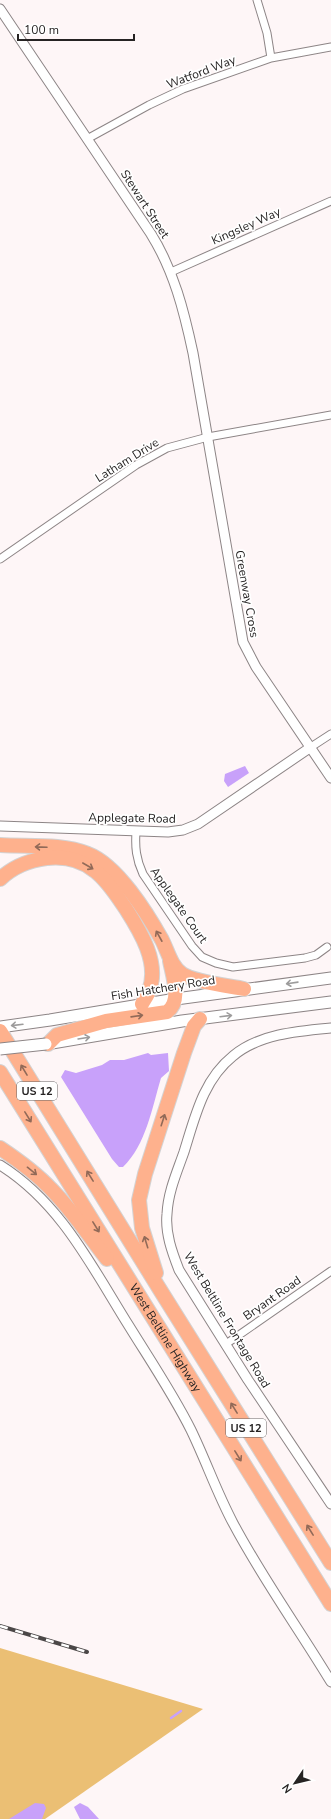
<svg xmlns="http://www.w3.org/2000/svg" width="331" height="1819" font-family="'Nunito Sans',sans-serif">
<rect width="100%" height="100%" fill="#fef6f7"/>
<path fill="#ebbf74" d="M0,1648L203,1709L45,1819H0Z"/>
<path fill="#c8a1fa" d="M245,766L249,773L228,787L224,781L225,774Z
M148,1053L151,1055L168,1053L169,1071L161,1078C152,1108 146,1145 123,1167H119L112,1159L61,1077L65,1070L76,1073L102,1065L110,1060H124Z
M35,1803L44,1804L46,1808L42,1819H9Z
M80,1803L88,1807L99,1819H80L74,1807Z"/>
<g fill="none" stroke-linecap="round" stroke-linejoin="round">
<path stroke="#c8a1fa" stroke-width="2.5" d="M171,1718L181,1711"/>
<defs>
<path id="minor" d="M257,0L267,33L271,58
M87,139L149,105L183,89L271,58L331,47
M171,272L331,201
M0,559L136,465L167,448L208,437L331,415
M311,747L331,734
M136,832C135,847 136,859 143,874L192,946L202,957L216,963L233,967L305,958L316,955L327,947
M226,1344L331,1271"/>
<path id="tertiary" d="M0,9L151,234C174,271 184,311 193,353L243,642L256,667L331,778
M0,826L168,832L183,830L198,824L311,747
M331,1028C298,1031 259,1034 233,1056C203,1080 195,1117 184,1152C177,1172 168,1192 167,1214C165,1233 172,1252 179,1270L248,1380L331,1504
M0,1165C61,1203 92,1267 129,1326C150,1360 173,1394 191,1430C206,1461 217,1493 233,1523C262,1578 299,1629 331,1682"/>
<path id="secondary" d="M0,1027L50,1020L176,999L331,978
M46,1044L182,1021L331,1002"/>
<g id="motorway">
<path d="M0,845C28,847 61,843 88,854C117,865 147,913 162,940C168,952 171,966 182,974C194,982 229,986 244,989"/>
<path d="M0,879C25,856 68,849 95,871C108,881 117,896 126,909C140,931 160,963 149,991C148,995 144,1000 142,1004"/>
<path d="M0,1031L162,1293L331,1563"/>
<path d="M48,1044L57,1035L106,1021L167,1012C182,1001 173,977 170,961"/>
<path id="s1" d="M0,1072L331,1604"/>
<path d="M0,1148C18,1160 36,1173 51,1189C72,1210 89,1236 107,1259"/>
<path d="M156,1273L142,1228L139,1200L145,1174L184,1053L194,1026L200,1019"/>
</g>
</defs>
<use href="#minor" stroke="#8d8586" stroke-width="9"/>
<use href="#tertiary" stroke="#8d8586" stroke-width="11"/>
<use href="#secondary" stroke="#8d8586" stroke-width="13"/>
<use href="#motorway" stroke="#d4d3d3" stroke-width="16"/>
<use href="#minor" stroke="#fff" stroke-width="7"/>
<use href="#tertiary" stroke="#fff" stroke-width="9"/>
<use href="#secondary" stroke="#fff" stroke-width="11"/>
<use href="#motorway" stroke="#feb18d" stroke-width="14"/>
<defs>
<path id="rail" d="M0,1626L87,1652"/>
</defs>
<use href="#rail" stroke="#4b4747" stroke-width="4"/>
<use href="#rail" stroke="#fff" stroke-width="2.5" stroke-dasharray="8" stroke-linecap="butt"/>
<defs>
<path id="secondary-bridge" d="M0,1049L46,1044"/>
</defs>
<use href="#secondary-bridge" stroke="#8d8586" stroke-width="13" stroke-linecap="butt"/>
<use href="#secondary-bridge" stroke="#fff" stroke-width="11"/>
</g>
<defs><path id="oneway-shaft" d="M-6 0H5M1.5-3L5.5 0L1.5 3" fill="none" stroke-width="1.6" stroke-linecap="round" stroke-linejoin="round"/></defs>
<g stroke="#926a58">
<use href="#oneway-shaft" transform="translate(41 847) rotate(-178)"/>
<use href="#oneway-shaft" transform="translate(88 866) rotate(30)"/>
<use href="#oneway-shaft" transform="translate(159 936) rotate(-119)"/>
<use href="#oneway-shaft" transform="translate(137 1016) rotate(-8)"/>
<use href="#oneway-shaft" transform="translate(24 1070) rotate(-121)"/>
<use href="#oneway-shaft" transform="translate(28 1117) rotate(58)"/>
<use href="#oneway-shaft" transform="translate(163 1120) rotate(-72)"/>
<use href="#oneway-shaft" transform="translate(32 1171) rotate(39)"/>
<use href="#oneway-shaft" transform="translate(90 1176) rotate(-122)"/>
<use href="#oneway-shaft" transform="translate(96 1227) rotate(58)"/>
<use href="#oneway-shaft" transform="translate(146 1242) rotate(-107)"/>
<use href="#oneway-shaft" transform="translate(234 1408) rotate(-122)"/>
<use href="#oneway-shaft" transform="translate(238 1456) rotate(58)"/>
<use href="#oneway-shaft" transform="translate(310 1530) rotate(-122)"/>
</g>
<g stroke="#9d9c9c">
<use href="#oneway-shaft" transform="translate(292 983) rotate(172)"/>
<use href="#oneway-shaft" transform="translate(226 1016) rotate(-7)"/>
<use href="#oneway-shaft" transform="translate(17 1025) rotate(173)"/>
<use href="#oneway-shaft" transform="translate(84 1038) rotate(-9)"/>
</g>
<g text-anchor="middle" stroke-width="3.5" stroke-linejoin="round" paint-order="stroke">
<g fill="#fff" stroke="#676565" stroke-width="1">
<rect x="17" y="1082" width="40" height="18" rx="3"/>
<rect x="226" y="1419" width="40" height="18" rx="3"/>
</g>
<g font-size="11" font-weight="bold" fill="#262323">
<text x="37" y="1095">US 12</text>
<text x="246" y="1432">US 12</text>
</g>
<g font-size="12" fill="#262323" stroke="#fff">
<text transform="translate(201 72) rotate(-21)" y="4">Watford Way</text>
<text transform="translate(145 204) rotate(57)" y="4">Stewart Street</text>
<text transform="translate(246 226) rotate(-24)" y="4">Kingsley Way</text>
<text transform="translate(127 460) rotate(-32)" y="4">Latham Drive</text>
<text transform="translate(247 594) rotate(80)" y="4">Greenway Cross</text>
<text transform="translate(132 818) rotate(1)" y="4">Applegate Road</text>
<text transform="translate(179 905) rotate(55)" y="4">Applegate Court</text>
<text transform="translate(163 988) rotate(-9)" y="4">Fish Hatchery Road</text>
<text transform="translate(272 1298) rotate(-35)" y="4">Bryant Road</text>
<text transform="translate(227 1320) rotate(59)" y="4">West Beltline Frontage Road</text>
<text dy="4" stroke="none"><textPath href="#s1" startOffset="313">West Beltline Highway</textPath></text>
</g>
</g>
<g transform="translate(295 1783) rotate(235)" stroke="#ffffff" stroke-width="3" paint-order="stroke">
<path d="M0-3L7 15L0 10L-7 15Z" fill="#262323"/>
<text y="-6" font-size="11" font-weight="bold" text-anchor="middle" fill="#262323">N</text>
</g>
<path d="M18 34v6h116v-6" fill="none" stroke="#262323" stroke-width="2"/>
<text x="24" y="34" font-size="12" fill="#262323" stroke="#ffffff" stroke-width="3" paint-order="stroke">100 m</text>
</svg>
